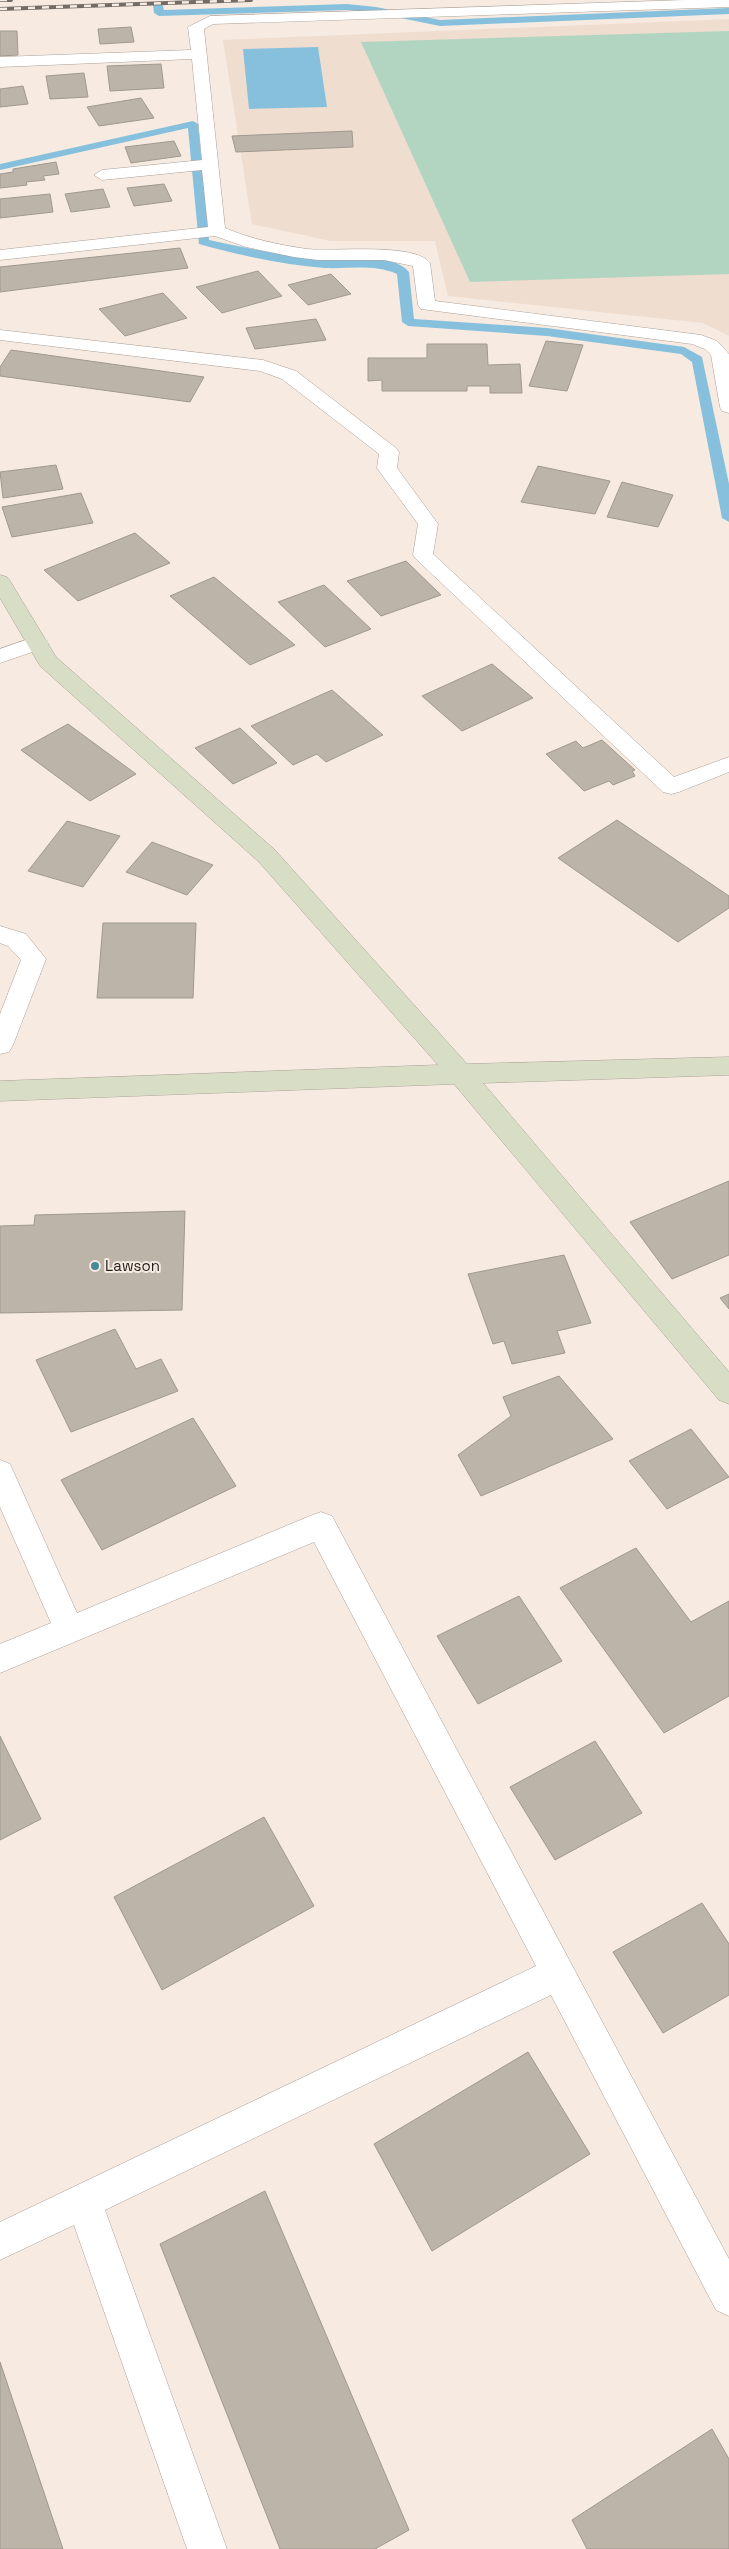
<svg xmlns="http://www.w3.org/2000/svg" width="729" height="2549" font-family="'Space Grotesk',sans-serif">
<rect width="100%" height="100%" fill="#f6eae1"/>
<path fill="#efddcf" d="M729,19V336L703,323L448,296L435,241H331L252,224L223,40Z"/>
<path fill="#b2d5c1" d="M729,31V274L470,282L361,42Z"/>
<path fill="#86c0dc" d="M318,47L327,107L249,109L243,49Z"/>
<g fill="none" stroke-linecap="round" stroke-linejoin="round">
<path fill="#86c0dc" fill-rule="evenodd" d="M158,2L162,3L164,10L347,4L376,7L440,20L729,8V14L440,26L376,13L347,10L159,16L154,13L153,5Z
M193,121L198,124L209,240C255,250 302,260 350,260C369,260 395,256 409,272L414,319L547,328L684,347L702,357L729,484V522L722,518L692,362L681,354L547,336L408,326L402,322L397,274C374,264 350,269 325,268C283,265 239,255 199,244L188,128L0,170V164Z"/>
</g>
<path fill="#bcb4a9" stroke="#a0998e" d="M131,27L134,42L100,44L98,29Z
M0,31H17L18,55L0,56Z
M161,64L164,88L110,91L107,66Z
M84,73L88,97L50,99L46,76Z
M23,86L28,104L0,107V89Z
M141,98L154,118L99,126L87,107Z
M352,131L353,147L236,152L232,136Z
M174,141L181,156L131,163L125,147Z
M56,162L59,174L43,176L45,180L26,182L27,185L0,188V174L13,172V169Z
M164,184L172,201L134,206L127,188Z
M103,189L110,207L71,212L65,194Z
M50,194L53,212L0,218V199Z
M180,248L188,268L0,292V267Z
M258,271L282,296L222,313L196,287Z
M331,274L351,294L308,305L288,285Z
M163,293L187,318L125,336L99,309Z
M316,319L326,340L255,349L246,328Z
M546,341L583,345L567,391L529,386Z
M427,344H487L488,365L520,364L522,393H490V386H467V391H382V380L368,381V358H427Z
M11,350L204,377L190,402L0,376V367Z
M56,465L63,489L3,498L0,472Z
M538,466L610,481L595,514L521,502Z
M622,482L673,495L658,527L607,517Z
M81,493L93,523L12,537L2,507Z
M135,533L170,563L78,601L44,570Z
M406,561L441,595L381,616L347,581Z
M214,577L295,645L250,665L170,596Z
M324,585L371,629L325,647L278,602Z
M492,664L533,698L462,731L422,696Z
M332,690L383,735L326,762L317,754L293,765L251,726Z
M68,724L136,774L90,801L21,750Z
M240,728L277,763L233,784L195,748Z
M602,740L635,770L632,771L635,776L613,785L609,781L584,791L546,754L576,741L583,748Z
M617,820L729,896V908L678,942L558,858Z
M67,821L120,836L83,887L28,871Z
M152,842L213,865L187,895L126,872Z
M103,923H196L193,998H97Z
M729,1181V1255L672,1279L630,1222Z
M185,1211L182,1310L0,1313V1226L34,1225L35,1215Z
M564,1255L591,1323L557,1331L565,1353L512,1364L504,1341L493,1344L468,1274Z
M729,1294V1309L720,1298Z
M115,1329L136,1369L161,1359L178,1391L71,1432L36,1360Z
M559,1376L613,1439L481,1496L458,1455L511,1416L503,1397Z
M193,1418L236,1486L102,1550L61,1480Z
M691,1429L729,1477L667,1509L629,1461Z
M636,1548L691,1622L729,1601V1696L664,1733L560,1588Z
M519,1596L562,1661L478,1704L437,1636Z
M0,1736L41,1819L0,1840Z
M595,1741L642,1813L555,1860L510,1787Z
M264,1817L314,1906L162,1990L114,1897Z
M702,1903L729,1944V1995L663,2033L613,1952Z
M528,2052L590,2154L432,2251L374,2144Z
M265,2191L409,2530L375,2549H280L160,2244Z
M0,2362L63,2549H0Z
M712,2429L729,2459V2549H587L572,2520Z"/>
<g fill="none" stroke-linecap="round" stroke-linejoin="round">
<defs>
<path id="street" d="M685,0H729V7L213,24L204,29L225,228C251,239 279,245 307,249C332,252 415,242 430,263L435,301L701,335L717,341L729,354V413L722,411L720,407L711,355L705,349L692,344L421,309L418,305L413,266L384,260H318L294,257L246,247L215,236L0,260V250L208,227L202,170L102,180L94,175L102,170L202,160L192,59L0,67V57L191,50L188,27L210,16Z
M0,330L263,360L296,371L396,448L399,452L397,468L438,524L433,554L674,777L729,757V772L679,792L671,794L663,792L416,559L413,555L418,524L377,468L379,454L282,379L260,371L0,340Z
M37,636L44,638L48,643L44,648L0,663V649Z
M0,926L26,934L46,959L13,1045L9,1052L0,1054V1014L21,960L8,946L0,943Z
M0,1460L10,1464L77,1613L310,1516L321,1512L332,1516L729,2259V2316L716,2310L551,1995L105,2210L227,2549H187L74,2225L0,2260V2222L536,1966L314,1542L0,1673V1644L51,1623L0,1507Z"/>
<path id="secondary" d="M0,575L7,577L10,581L56,657L275,850L467,1064L729,1057V1075L483,1083L729,1372V1404L719,1400L454,1084L0,1101V1081L438,1065L259,862L40,666L0,598Z"/>
</defs>
<use href="#street" stroke="#aba098" stroke-width="1"/>
<use href="#secondary" stroke="#aba098" stroke-width="1"/>
<use href="#street" fill="#fff" fill-rule="evenodd"/>
<use href="#secondary" fill="#d8dec5" fill-rule="evenodd"/>
<defs>
<path id="rail" d="M0,0H11
M0,9L251,0"/>
</defs>
<use href="#rail" stroke="#736c66" stroke-width="4"/>
<use href="#rail" stroke="#f6eae1" stroke-width="2.5" stroke-dasharray="7" stroke-linecap="butt"/>
</g>
<circle fill="#478b99" stroke="#f6eae1" stroke-width="2" cx="95" cy="1266" r="5"/>
<g text-anchor="middle" stroke-width="4" stroke-linejoin="round" paint-order="stroke">
<g font-size="15" fill="#211d1a" stroke="#f6eae1" text-anchor="start">
<text x="105" y="1271">Lawson</text>
</g>
</g>
</svg>
